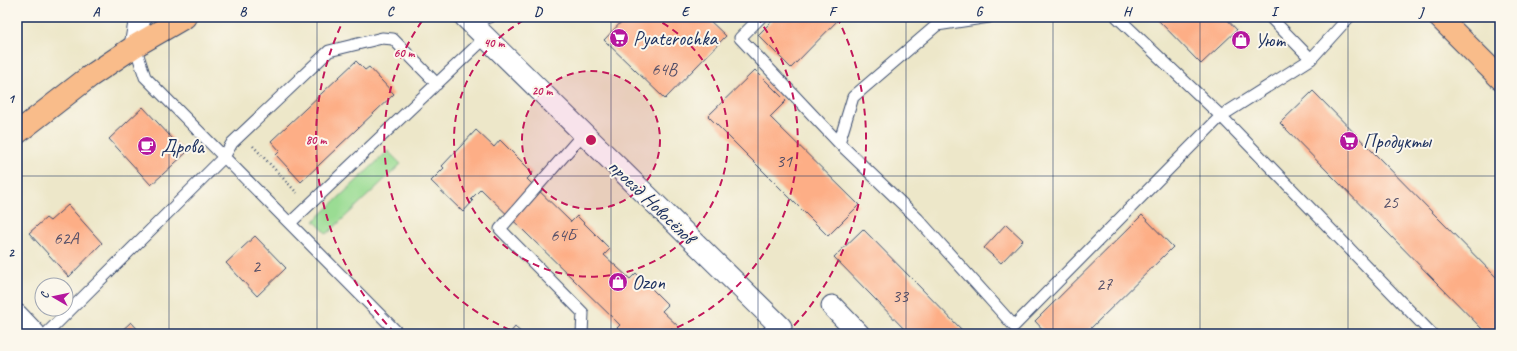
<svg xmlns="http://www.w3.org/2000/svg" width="1517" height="351" font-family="Caveat,sans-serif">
<rect width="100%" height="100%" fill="#fbf7ec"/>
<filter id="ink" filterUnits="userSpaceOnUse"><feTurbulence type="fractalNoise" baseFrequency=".025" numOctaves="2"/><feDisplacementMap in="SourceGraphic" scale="8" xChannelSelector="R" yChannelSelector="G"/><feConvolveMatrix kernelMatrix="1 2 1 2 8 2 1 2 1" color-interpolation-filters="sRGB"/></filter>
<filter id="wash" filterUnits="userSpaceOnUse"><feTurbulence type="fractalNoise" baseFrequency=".012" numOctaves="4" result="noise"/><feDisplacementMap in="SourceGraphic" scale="16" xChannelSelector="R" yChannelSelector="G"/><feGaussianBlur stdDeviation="0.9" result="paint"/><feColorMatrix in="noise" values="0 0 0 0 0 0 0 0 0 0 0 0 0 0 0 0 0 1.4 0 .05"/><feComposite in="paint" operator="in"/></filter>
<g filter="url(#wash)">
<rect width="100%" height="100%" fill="#ede7c9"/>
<path fill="#9adc93" stroke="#5a8678" d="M388,151L401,164L327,234L314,221Z"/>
<g id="blocks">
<path fill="#fdae86" d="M626,17H706L726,36L665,99L604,40Z
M776,17H841L791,68L758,35Z
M1155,17H1225L1237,30L1201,64Z
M356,61L365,70L369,67L394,94L301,182L276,155L280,151L271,141Z
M755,70L786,101L770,117L859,205L828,236L708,116Z
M1313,91L1500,281V334H1487L1280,123Z
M143,107L186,153L151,185L109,139Z
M476,130L494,147L500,140L533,173L527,179L571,222L577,216L610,249L604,255L630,279L636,273L668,305L662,311L679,327L672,334H611L620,325L481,189L471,199L473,201L463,212L431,181L444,168L442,166Z
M68,205L102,243L69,277L29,233L46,218L50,221Z
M1142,215L1173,247L1085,334H1047L1035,321Z
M1006,224L1023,240L1001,263L984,248Z
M863,229L966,334H909L834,257Z
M255,236L286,268L257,296L226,263Z
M131,322L142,334H118Z
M515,327L523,334H509Z"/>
</g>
</g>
<g filter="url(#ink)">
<use href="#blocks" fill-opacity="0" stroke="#3a4b6e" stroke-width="1"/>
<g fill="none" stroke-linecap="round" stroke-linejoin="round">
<defs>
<path id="lane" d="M761,17L740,38L839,143
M989,17L937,25L853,97L839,143L918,219L1014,326L1221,116L1117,17
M1270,17L1311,59
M1349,17L1311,59L1221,116L1432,334
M470,22L490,17
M135,46L145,77L399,334
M290,223L485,38
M46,334L224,157L232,143L329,51L382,38L393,39L437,84
M582,334L583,313L500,229L583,134"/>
<path id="street" d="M465,17L781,327L773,334
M135,46L140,17
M832,306L859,334
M17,315L35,334"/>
<path id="primary" d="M17,133L89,77L135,46L185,17"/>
<path id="highway" d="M1439,17L1500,78"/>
</defs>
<use href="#lane" stroke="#3a4b6e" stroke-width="13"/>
<use href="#street" stroke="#3a4b6e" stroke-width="23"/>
<use href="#primary" stroke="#3a4b6e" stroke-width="24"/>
<use href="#highway" stroke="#3a4b6e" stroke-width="24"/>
<path stroke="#3a4b6e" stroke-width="2.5" stroke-dasharray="1 3" stroke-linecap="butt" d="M253,146L297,193"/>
<use href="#lane" stroke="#fff" stroke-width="11"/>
<use href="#street" stroke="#fff" stroke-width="21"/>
<use href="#primary" stroke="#f9bc8a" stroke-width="22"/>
<use href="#highway" stroke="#f9bc8a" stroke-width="22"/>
</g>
</g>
<path fill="none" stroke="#1b2f5e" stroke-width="1" stroke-opacity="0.55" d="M169,17V334M317,17V334M464,17V334M611,17V334M758,17V334M906,17V334M1053,17V334M1200,17V334M1348,17V334M17,176H1500"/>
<circle cx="591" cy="140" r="69" fill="#c2185b" fill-opacity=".12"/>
<g fill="none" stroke="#c2185b" stroke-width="2" stroke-dasharray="7 5">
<circle cx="591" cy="140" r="69"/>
<path d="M652 17A137 137 0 1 1 530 17"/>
<path d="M521 334A206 206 0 0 1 425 17M757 17A206 206 0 0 1 661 334"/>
<path d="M395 333A275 275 0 0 1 345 17M837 17A275 275 0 0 1 787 333"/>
</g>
<defs>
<symbol id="supermarket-disc" viewBox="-11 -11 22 22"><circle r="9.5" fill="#b5179e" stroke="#fbf7ec"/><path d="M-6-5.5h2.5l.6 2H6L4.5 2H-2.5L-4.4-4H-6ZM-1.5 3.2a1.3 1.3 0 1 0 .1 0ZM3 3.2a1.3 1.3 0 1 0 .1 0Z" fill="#fff"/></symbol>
<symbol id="shop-disc" viewBox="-11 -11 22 22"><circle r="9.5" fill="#b5179e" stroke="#fbf7ec"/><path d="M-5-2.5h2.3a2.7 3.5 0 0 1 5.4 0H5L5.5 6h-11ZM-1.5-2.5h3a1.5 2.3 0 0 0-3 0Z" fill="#fff"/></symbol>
<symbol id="cafe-disc" viewBox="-11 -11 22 22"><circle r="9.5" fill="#b5179e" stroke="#fbf7ec"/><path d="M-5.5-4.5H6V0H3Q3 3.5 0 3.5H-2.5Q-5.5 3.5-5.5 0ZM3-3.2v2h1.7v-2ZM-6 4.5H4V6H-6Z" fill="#fff"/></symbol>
</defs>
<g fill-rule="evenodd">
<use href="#supermarket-disc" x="608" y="27" width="22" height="22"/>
<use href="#shop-disc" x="1230" y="29" width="22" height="22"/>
<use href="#supermarket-disc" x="1338" y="130" width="22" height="22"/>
<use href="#cafe-disc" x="136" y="135" width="22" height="22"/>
<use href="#shop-disc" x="607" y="271" width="22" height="22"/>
</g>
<g text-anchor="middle" stroke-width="4" stroke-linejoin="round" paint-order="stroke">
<g font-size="18" fill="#544f68">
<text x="664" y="75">64В</text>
<text x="784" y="167">31</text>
<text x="1390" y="208">25</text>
<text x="563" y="241">64Б</text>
<text x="66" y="244">62А</text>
<text x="256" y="272">2</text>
<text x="1104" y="290">27</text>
<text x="900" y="302">33</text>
</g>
<g font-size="20" fill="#1b2f5e" stroke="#fbf7ec" text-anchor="start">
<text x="633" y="45">Pyaterochka</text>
<text x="1255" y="47">Уют</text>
<text x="1363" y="148">Продукты</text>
<text x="161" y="153">Дрова</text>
<text x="632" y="289">Ozon</text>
</g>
<g font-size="20" fill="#1b2f5e" stroke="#fbf7ec">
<text transform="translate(652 201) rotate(44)" y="7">проезд Новосёлов</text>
</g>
</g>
<circle cx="591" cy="140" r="6" fill="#c2185b" stroke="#fbf7ec" stroke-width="2"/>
<g font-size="12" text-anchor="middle" font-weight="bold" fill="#c2185b" stroke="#fbf7ec" stroke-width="4" stroke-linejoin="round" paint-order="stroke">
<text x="494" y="47">40 m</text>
<text x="404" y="57">60 m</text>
<text x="542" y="95">20 m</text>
<text x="316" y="144">80 m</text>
</g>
<rect width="1517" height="351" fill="none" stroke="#fbf7ec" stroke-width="44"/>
<g transform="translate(54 297) rotate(279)"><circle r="19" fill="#fbf7ec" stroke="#a1a7b3"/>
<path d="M0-3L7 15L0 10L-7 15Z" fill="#b5179e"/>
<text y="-6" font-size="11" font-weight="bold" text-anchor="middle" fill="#1b2f5e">С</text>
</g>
<rect x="22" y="22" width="1473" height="307" fill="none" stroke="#1b2f5e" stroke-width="1.5"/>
<g font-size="13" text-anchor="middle" font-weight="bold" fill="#1b2f5e">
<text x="96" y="16">A</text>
<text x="243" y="16">B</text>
<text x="390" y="16">C</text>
<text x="538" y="16">D</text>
<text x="685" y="16">E</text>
<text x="832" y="16">F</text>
<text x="979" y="16">G</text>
<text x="1127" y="16">H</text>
<text x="1274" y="16">I</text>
<text x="1421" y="16">J</text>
<text x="11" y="103">1</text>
<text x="11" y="257">2</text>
</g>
</svg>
